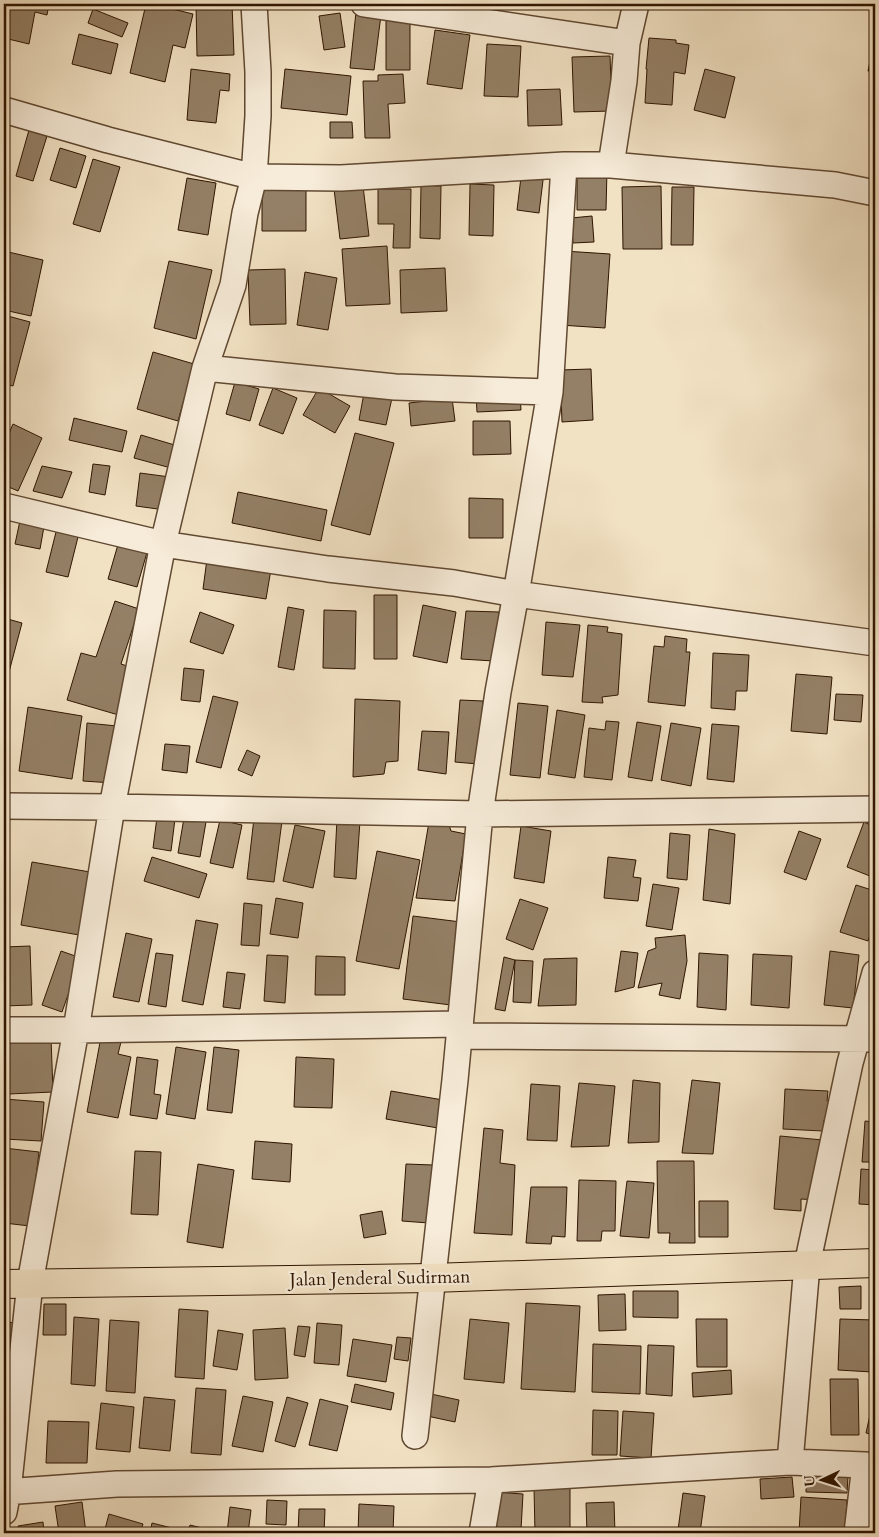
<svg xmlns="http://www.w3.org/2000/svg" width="879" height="1537" font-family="Cardo,serif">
<rect width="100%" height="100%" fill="#f2e2c4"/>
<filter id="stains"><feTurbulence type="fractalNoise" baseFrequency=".004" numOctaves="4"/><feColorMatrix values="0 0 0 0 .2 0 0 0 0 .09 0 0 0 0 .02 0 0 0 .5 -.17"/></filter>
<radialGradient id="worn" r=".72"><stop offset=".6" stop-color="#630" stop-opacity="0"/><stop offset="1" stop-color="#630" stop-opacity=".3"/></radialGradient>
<path fill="#948066" stroke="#2f1500" d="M6,4H49L47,15L35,12L29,44L4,38V13Z
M146,4H152L193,14L185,48L173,45L165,82L130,73Z
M196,4H232L234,55L197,56Z
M93,9L128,23L122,37L88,23Z
M356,12L381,15L374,70L350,68Z
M340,13L345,47L324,50L319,16Z
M386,19H410V70H386Z
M435,30L470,35L462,89L427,84Z
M79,34L118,44L111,74L72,64Z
M875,37V72L868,71Z
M649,38L676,40V43L689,45L685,74L674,72L672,105L645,103L647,69H646Z
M487,44L521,46L518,97L484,96Z
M610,56L612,111L574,112L572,57Z
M191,69L230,74L229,91L220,90L216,123L187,120Z
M285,69L351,76L347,115L281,108Z
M705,69L735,77L725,118L694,110Z
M403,74L405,103L388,104L390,138H365L363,81H378V75Z
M560,89L562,125L528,126L527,90Z
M330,122H352L353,138H330Z
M29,130L47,136L33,181L16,176Z
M60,148L86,156L76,188L50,180Z
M93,159L120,167L100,232L73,224Z
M522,169L544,172L539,213L517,210Z
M577,170H607L606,210H577Z
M187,178L216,183L208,235L178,230Z
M470,184L494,185L493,236L469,235Z
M421,185L441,186L440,239L420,238Z
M363,186L369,236L340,239L334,189Z
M661,186L662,249H623L622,187Z
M672,187H694L693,245H671Z
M378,189H411L410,248H393L394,224H378Z
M262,190H306V231H262Z
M592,216L594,242L573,243L571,218Z
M387,246L390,304L346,306L342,249Z
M4,251L43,260L31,316L4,310Z
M564,251L610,254L605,328L560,325Z
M169,261L212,270L196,339L154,328Z
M445,268L447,311L401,313L400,270Z
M285,269L286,324L250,325L248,270Z
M305,272L337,278L328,330L297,325Z
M4,315L30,322L13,386L4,384Z
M153,352L194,364L178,421L137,409Z
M591,369L593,420L562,422L560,370Z
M235,382L259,389L250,421L226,414Z
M273,388L297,398L283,434L259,425Z
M319,388L350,406L335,433L303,415Z
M520,392L521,410L477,412L476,395Z
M364,393L392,398L386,425L359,420Z
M452,398L455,421L411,426L409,403Z
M74,418L127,431L122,452L69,440Z
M473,421H510L511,454L473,455Z
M13,424L42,438L18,491L4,485V445Z
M355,433L394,443L370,535L331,525Z
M141,435L178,446L171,468L134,458Z
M93,464L110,466L105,495L89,492Z
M42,466L72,472L62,498L33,491Z
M140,473L170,477L165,510L136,506Z
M238,492L327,510L321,541L232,523Z
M469,498L503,499V538H469Z
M21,516L45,521L40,549L15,544Z
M57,528L79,533L68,577L46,572Z
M119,541L148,549L137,587L108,579Z
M207,559L271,569L266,599L203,589Z
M374,595H397V659H374Z
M115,601L139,609L121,664L136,669L122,716L67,700L81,653L96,657Z
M423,605L456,612L447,663L413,656Z
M288,607L304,610L294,670L278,667Z
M324,610L356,611L355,669L323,668Z
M466,611L499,612L494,661L461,659Z
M200,612L234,625L223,654L190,642Z
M4,618L22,623L9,672L4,671Z
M546,622L580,625L573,677L542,675Z
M588,625L608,627L607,632L622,634L618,695L602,697L603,703L582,702Z
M665,636L687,639L686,652H690L685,706L648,702L654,646L664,647Z
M713,653L749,655L747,691H736L735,710L711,708Z
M184,668L204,670L200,702L181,700Z
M796,674L832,677L827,734L791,731Z
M836,694L863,695L861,722L834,720Z
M213,696L238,702L221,768L196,762Z
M355,699L400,701L398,761L386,762L384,774L353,777Z
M460,700L483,701L478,764L455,762Z
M518,703L548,706L540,778L510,775Z
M28,707L82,716L72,779L19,771Z
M557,710L585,715L575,778L548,774Z
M606,721L619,722L612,780L584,777L589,728L605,730Z
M637,722L661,726L652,781L628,777Z
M87,723L117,726L113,783L83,781Z
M671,723L701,728L691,786L661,780Z
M712,724L739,726L734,782L707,779Z
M422,731L449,732L446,774L418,770Z
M165,744L190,746L187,773L162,770Z
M247,750L260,756L252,776L238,770Z
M185,812L207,816L200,857L178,853Z
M157,817L175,819L171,851L153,848Z
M254,818L282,821L274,882L247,879Z
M337,819L360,821L356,879L334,877Z
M220,820L242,825L233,868L210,863Z
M429,822L449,825L451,831L466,834L455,901L416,898Z
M864,822L875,827V878L847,867Z
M295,825L325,831L313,888L283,881Z
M521,826L551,831L544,883L514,878Z
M709,829L735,834L730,904L703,900Z
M799,831L821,839L806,880L784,872Z
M670,833L690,835L687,880L667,878Z
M377,851L420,860L399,969L356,961Z
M152,857L207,874L199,898L144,881Z
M608,857L636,860L633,877L641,878L638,901L604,898Z
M32,862L96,873L85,936L21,925Z
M653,884L679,888L672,930L646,926Z
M856,885L875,891V920L868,941L840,932Z
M276,898L303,903L298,938L270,934Z
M520,899L548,908L533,950L506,939Z
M244,903L262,905L259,946L241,945Z
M413,916L461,922L451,1005L403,999Z
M196,920L218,924L203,1005L182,1001Z
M126,933L152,939L139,1002L113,997Z
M685,935L687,961L680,999L659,995L662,983L638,988L648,951L656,948L655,938Z
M30,946L32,1005L4,1006V947Z
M61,951L81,958L62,1012L42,1005Z
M621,951L638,953L634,987L615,992Z
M830,951L859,955L853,1008L824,1005Z
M156,953L173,955L166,1007L148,1004Z
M699,953L728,955L726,1010L697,1007Z
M753,954L792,956L789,1008L751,1005Z
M267,955L288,956L285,1003L264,1001Z
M316,956L345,957V995H315Z
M504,957L515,960L505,1011L495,1009Z
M577,958L576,1005L538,1006L544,959Z
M515,960L533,961L531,1003L513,1002Z
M227,972L245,974L240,1009L223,1007Z
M101,1037L121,1042L118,1054L131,1057L118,1118L87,1112Z
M51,1038L53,1092L9,1094L6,1039Z
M176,1047L206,1052L195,1119L166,1114Z
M214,1047L239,1050L232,1113L207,1110Z
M137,1057L158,1060L154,1094L161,1095L157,1119L130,1115Z
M296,1057L334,1059L332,1108L294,1107Z
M872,1060H875V1102H871Z
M633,1080L660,1083L659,1142L628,1143Z
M692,1080L720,1083L713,1154L682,1153Z
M579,1083L615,1086L609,1146L571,1147Z
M531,1084L560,1086L557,1141L527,1140Z
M785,1089L828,1091L827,1101H835L834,1120H824L823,1131L783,1129Z
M391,1091L443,1100L438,1128L386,1119Z
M4,1099L44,1102L41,1141L4,1139Z
M865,1121L875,1122V1162H862Z
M484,1128L503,1130L500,1163L515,1165L512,1235L474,1233Z
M780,1136L823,1140L818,1200L801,1199V1211L774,1209Z
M255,1141L292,1144L290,1182L252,1179Z
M4,1148L39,1152L30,1226L4,1223Z
M135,1151L161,1152L158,1215L131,1214Z
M657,1161H694L695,1243H669L670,1233H658Z
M198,1164L234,1170L223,1248L187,1242Z
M406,1164L433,1165L429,1223L402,1221Z
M861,1169L875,1170V1205L859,1204Z
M579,1180L616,1181L615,1231H602L601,1241H577Z
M627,1181L654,1183L649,1238L620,1236Z
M531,1187H567L565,1237L552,1236L551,1244L526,1243Z
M699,1201H728V1237H699Z
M382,1211L386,1234L364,1238L360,1215Z
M861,1286V1309H840L839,1287Z
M633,1291H678V1318L633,1317Z
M625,1294L626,1330L599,1331L598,1295Z
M526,1303L580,1306L575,1392L521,1389Z
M44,1304H66V1335H43Z
M179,1309L208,1311L204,1379L175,1377Z
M74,1317L99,1319L95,1386L71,1384Z
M470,1319L509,1323L504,1383L464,1379Z
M696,1319H727V1367H697Z
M840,1319L874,1320L872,1372L838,1370Z
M110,1320L139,1322L135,1393L106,1391Z
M4,1322L16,1323L11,1394H4Z
M317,1323L342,1325L339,1365L314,1363Z
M298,1326L310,1327L305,1357L294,1355Z
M285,1328L288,1378L255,1380L253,1330Z
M218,1330L243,1334L237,1370L213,1366Z
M397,1337L411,1338L408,1361L394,1359Z
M353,1339L392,1345L386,1382L347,1376Z
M593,1344L641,1346L640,1394L592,1392Z
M648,1345L674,1346L672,1396L646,1394Z
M731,1370L732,1394L693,1397L692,1373Z
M830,1379H858L859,1435H831Z
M355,1384L394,1393L391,1410L351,1402Z
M196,1388L226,1390L221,1455L191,1453Z
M875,1392V1435L866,1433Z
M431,1394L459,1400L455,1422L427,1416Z
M243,1396L273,1402L263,1452L232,1446Z
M144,1397L175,1400L170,1451L139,1448Z
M287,1397L308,1403L295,1447L275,1441Z
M320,1399L348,1406L337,1451L309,1445Z
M101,1403L134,1407L130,1452L96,1449Z
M593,1410L618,1411L617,1455H592Z
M623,1411L654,1413L651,1458L620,1456Z
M48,1421L89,1422L87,1463H46Z
M806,1476H848L847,1493L806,1492Z
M792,1477L794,1497L761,1499L760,1479Z
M570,1486V1533H535L534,1487Z
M494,1492L523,1494L521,1530L493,1528Z
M683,1493L705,1496L700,1533H669L670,1528L678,1530Z
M801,1497L847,1500L845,1533H799Z
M267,1500L287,1501L286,1525L266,1524Z
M82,1502L86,1533H59L55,1506Z
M614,1502L615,1533H587L586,1503Z
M359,1504L394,1506L393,1533H358Z
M230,1507L251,1510L248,1533H227Z
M299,1509H325L324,1533H298Z
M109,1514L143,1524L140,1533H104Z
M43,1522L44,1533H19L18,1526Z
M152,1523L176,1529L175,1533H150Z
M190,1525L214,1531L213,1533H188Z"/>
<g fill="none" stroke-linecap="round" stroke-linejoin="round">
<defs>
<path id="minor" d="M364,4L627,43
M4,110L108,140L254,177L341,178L564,165H611L835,185L875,193
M611,165L624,81L627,43L636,4
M205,368L395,387L550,392
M4,506L163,544L328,569L454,583L516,594L875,643
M4,806L112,807L480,814L875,809
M4,1030H76L460,1024
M459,1036L873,1039
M415,1436L455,1080L480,814L498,692L516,594L550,392L564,165
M790,1462L807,1265L850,1063L875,973
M4,1492L117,1484L491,1480L790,1462L865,1465
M4,1512L8,1491L30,1283L76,1030L112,807L163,544L205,368L233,285L245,213L254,177L258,116V72L254,4
M482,1533L491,1480
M857,1533L865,1465L875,1466"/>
<path id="trunk" d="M4,1284L432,1278L875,1263"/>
</defs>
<use href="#minor" stroke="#604831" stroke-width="28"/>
<use href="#trunk" stroke="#2f1500" stroke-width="30"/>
<use href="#minor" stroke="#f7ecd9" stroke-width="25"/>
<use href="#trunk" stroke="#f2e2c4" stroke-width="28"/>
</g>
<g text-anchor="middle" stroke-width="4.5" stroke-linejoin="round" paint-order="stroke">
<g font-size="18" fill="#2f1500" stroke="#f7ecd9">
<text transform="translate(380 1278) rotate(-1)" y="6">Jalan Jenderal Sudirman</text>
</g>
</g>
<rect width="879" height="1537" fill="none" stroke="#f2e2c4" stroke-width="20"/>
<rect x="5" y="5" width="869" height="1527" fill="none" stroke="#2f1500" stroke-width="2.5"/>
<rect x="10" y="10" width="859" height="1517" fill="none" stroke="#2f1500"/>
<g transform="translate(822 1480) rotate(266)" stroke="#f7ecd9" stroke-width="4" paint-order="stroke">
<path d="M0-4L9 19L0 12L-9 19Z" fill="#2f1500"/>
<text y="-8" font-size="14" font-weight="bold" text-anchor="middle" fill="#2f1500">U</text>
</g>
<rect width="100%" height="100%" filter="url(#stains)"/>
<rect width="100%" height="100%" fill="url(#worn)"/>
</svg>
